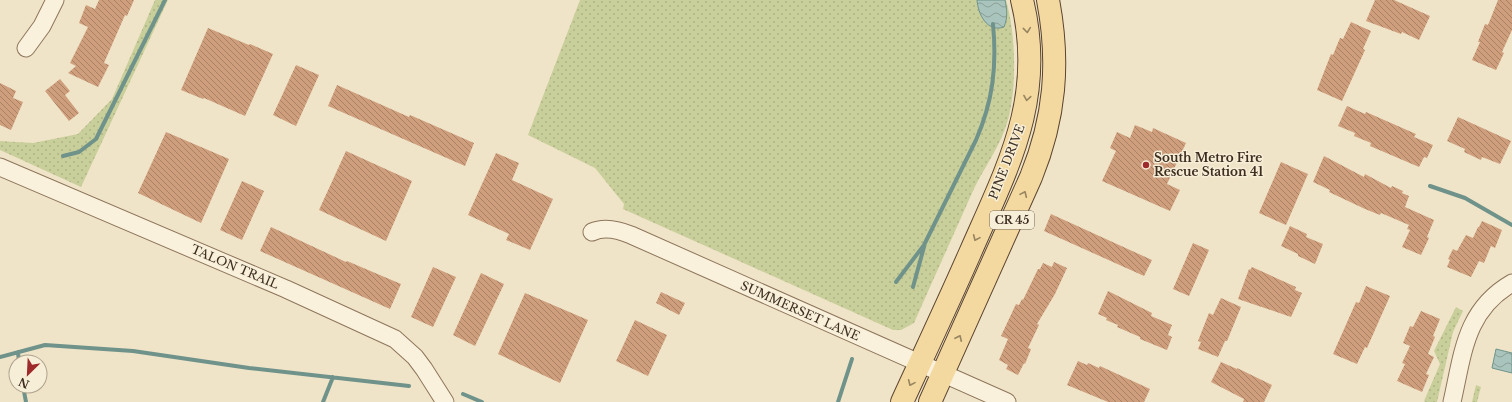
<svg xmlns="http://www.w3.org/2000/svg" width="1512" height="402" font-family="'Libre Baskerville',serif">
<defs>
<pattern id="grass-dots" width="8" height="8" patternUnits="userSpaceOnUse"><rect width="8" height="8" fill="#c9cf9b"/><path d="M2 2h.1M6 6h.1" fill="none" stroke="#aeb285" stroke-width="1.8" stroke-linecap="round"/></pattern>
<pattern id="water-waves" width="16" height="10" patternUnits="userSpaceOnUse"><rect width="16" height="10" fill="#a9c4bc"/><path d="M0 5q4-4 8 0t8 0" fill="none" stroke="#8ba098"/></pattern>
<pattern id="building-back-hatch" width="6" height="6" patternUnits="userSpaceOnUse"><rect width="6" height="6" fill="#cf9f7d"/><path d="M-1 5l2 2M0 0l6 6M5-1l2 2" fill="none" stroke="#a98266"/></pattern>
</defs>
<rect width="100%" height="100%" fill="#f0e4c8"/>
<path fill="url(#grass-dots)" d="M155,0H168L81,187L0,150V141L33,143L78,134L112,99Z
M580,0H1006C1016,33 1018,96 1005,129C997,151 982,171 972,193C953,236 933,280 914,323L901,330H893L623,209L624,204L595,168L528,135Z
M1456,307L1463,311L1453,332L1437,402H1425L1424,401L1440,364L1434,351Z
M1476,385L1481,387L1477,402H1472Z"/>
<path fill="url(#water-waves)" stroke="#6f938a" d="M977,0H1005C1007,10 1008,17 1004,27C987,33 978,14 977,0Z
M1496,349L1512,353V373L1492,368Z"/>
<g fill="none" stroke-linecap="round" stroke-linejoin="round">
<path stroke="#6f938a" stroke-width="4" d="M63,156L79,152L96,139L165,0
M1430,186L1465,198L1512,225
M896,282L924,245L976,140C993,101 997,66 993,24
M913,287L924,247
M18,352L19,362
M0,357L45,345L133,351L249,368L409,386
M23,386L26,402
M463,394L482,402
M323,402L333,377
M838,402L852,359"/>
</g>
<path fill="url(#building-back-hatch)" d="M99,0H134L127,16L125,15L104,63L109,65L98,87L68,73L76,66L70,63L88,27L79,23L86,5L95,9Z
M1375,0H1394L1430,16L1419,40L1402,32L1401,34L1366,21Z
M1498,0H1512V30L1502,52L1504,53L1496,70L1472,60L1480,42H1478L1485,24L1488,25Z
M1351,22L1371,31L1363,49L1365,50L1342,101L1317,90L1331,54L1333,55L1340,38L1343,39Z
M208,28L249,45L250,44L273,54L245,116L204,98L203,99L181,90Z
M296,65L319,75L296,126L273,115Z
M60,79L70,91L65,95L79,113L69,121L45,91Z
M0,83L16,91L13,98L23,102L11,130L0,125Z
M337,85L409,117L410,115L474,143L465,166L328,106Z
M1347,106L1365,114L1366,112L1416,134L1414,137L1433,145L1427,158L1424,157L1419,167L1370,146L1371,143L1354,136L1355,133L1338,126Z
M1458,117L1511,141L1500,164L1482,157L1481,160L1464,152L1465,149L1447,141Z
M1135,125L1152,132L1153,128L1186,143L1167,184L1180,190L1170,211L1102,181L1116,151L1110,148L1117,132L1130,138Z
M166,132L229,159L201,223L138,193Z
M346,151L412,181L386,241L319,210Z
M496,153L519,163L512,180L553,199L530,250L506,240L509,234L468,215Z
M1324,156L1364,177L1365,174L1391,188L1392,186L1403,191L1402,193L1409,196L1405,207L1434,220L1427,237L1429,238L1421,255L1402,247L1410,230L1407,229L1409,225L1381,213L1380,215L1365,209L1329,192L1330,190L1313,182Z
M1281,162L1308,174L1286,225L1259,213Z
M242,181L264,191L242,240L220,230Z
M1051,214L1152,260L1144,276L1044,231Z
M1482,221L1502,230L1495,248L1491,246L1484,263L1479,261L1471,277L1447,267L1450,260L1448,259L1453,249L1457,251L1466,235L1473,238L1478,227H1479Z
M1290,226L1307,234L1306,237L1323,244L1315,264L1298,256V254L1281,246Z
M271,227L346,262L347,261L401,284L390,309L260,251Z
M1193,243L1209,250L1189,296L1173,289Z
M1054,262L1067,268L1055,294L1037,324L1039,325L1028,348L1031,349L1025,364L1024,363L1018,375L1006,369L1008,365L999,360L1008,339L1001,336L1016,304L1019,305L1022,299L1023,300L1038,269H1040L1043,263L1052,267Z
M433,267L456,277L433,327L411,317Z
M1252,267L1296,287L1295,290L1302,293L1291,317L1238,299L1249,269L1250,270Z
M481,273L504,284L475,346L453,335Z
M1366,286L1390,296L1367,348L1365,347L1357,364L1333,354L1356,302L1359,303Z
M1108,291L1152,313L1151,316L1172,325L1168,335L1172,337L1167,350L1140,339V337L1117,327L1118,325L1106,320L1107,318L1098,314Z
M661,292L685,303L679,315L656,303Z
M525,293L588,320L560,383L498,354Z
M1221,298L1241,307L1227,341H1225L1218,357L1198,349L1201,342L1198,341L1209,313L1213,315Z
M1421,311L1440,319L1433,336L1435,337L1428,354L1434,357L1426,374L1429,375L1422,392L1397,381L1405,364L1402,363L1410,346L1403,343L1410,326L1413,327Z
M635,320L667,335L648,376L616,361Z
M1078,361L1087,365L1088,363L1099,368L1100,366L1150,389L1144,402H1108L1067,385Z
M1221,362L1237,369V368L1272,385L1264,402H1243L1244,399L1211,382Z"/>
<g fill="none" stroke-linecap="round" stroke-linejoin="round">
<defs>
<path id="minor" d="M26,48L42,26L55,0
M0,167L286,289L395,339L415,357L424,369L445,402
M592,232C605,226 619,230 631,235L1007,402
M1452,402C1463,354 1465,310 1512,283"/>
<path id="major" d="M902,402C925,352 948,303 970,253C1008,166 1046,98 1022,0
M930,402L1031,177C1055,118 1060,63 1048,0"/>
</defs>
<use href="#minor" stroke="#8d765c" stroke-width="19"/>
<use href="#major" stroke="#5b4430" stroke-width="24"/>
<use href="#minor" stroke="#faf1dc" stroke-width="17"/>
<use href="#major" stroke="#f3d9a0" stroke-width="22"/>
</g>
<defs><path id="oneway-chevron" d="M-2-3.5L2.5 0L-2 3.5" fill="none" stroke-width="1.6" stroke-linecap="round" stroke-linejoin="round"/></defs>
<g stroke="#988460">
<use href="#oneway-chevron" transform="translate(1027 30) rotate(84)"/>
<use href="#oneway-chevron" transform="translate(1027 98) rotate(99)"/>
<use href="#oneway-chevron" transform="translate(1024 194) rotate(-66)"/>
<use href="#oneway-chevron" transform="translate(976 238) rotate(114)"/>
<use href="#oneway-chevron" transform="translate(959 338) rotate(-65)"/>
<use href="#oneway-chevron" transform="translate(911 383) rotate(114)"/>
</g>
<circle fill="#9e2a2b" stroke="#f7eed8" stroke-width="1.5" cx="1146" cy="165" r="4"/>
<g text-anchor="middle" stroke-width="3" stroke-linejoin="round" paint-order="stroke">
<rect fill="#f7eed8" stroke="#756857" stroke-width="1" x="990" y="211" width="44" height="18" rx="3"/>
<g font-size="11" font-weight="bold" fill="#3d2e20">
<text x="1012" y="224">CR 45</text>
</g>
<g font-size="12" font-weight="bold" fill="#3d2e20" stroke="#f7eed8" text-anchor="start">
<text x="1154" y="162">South Metro Fire<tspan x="1154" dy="14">Rescue Station 41</tspan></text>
</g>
<g font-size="12" fill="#3d2e20" stroke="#f7eed8">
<text transform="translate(1007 162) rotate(-69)" y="4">PINE DRIVE</text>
<text transform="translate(235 267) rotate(23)" y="4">TALON TRAIL</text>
<text transform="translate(800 311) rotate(24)" y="4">SUMMERSET LANE</text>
</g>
</g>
<g transform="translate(28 374) rotate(204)"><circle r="19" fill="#f7eed8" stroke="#ada18e"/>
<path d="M0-3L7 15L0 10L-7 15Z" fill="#9e2a2b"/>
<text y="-6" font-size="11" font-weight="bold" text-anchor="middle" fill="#3d2e20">N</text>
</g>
</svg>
